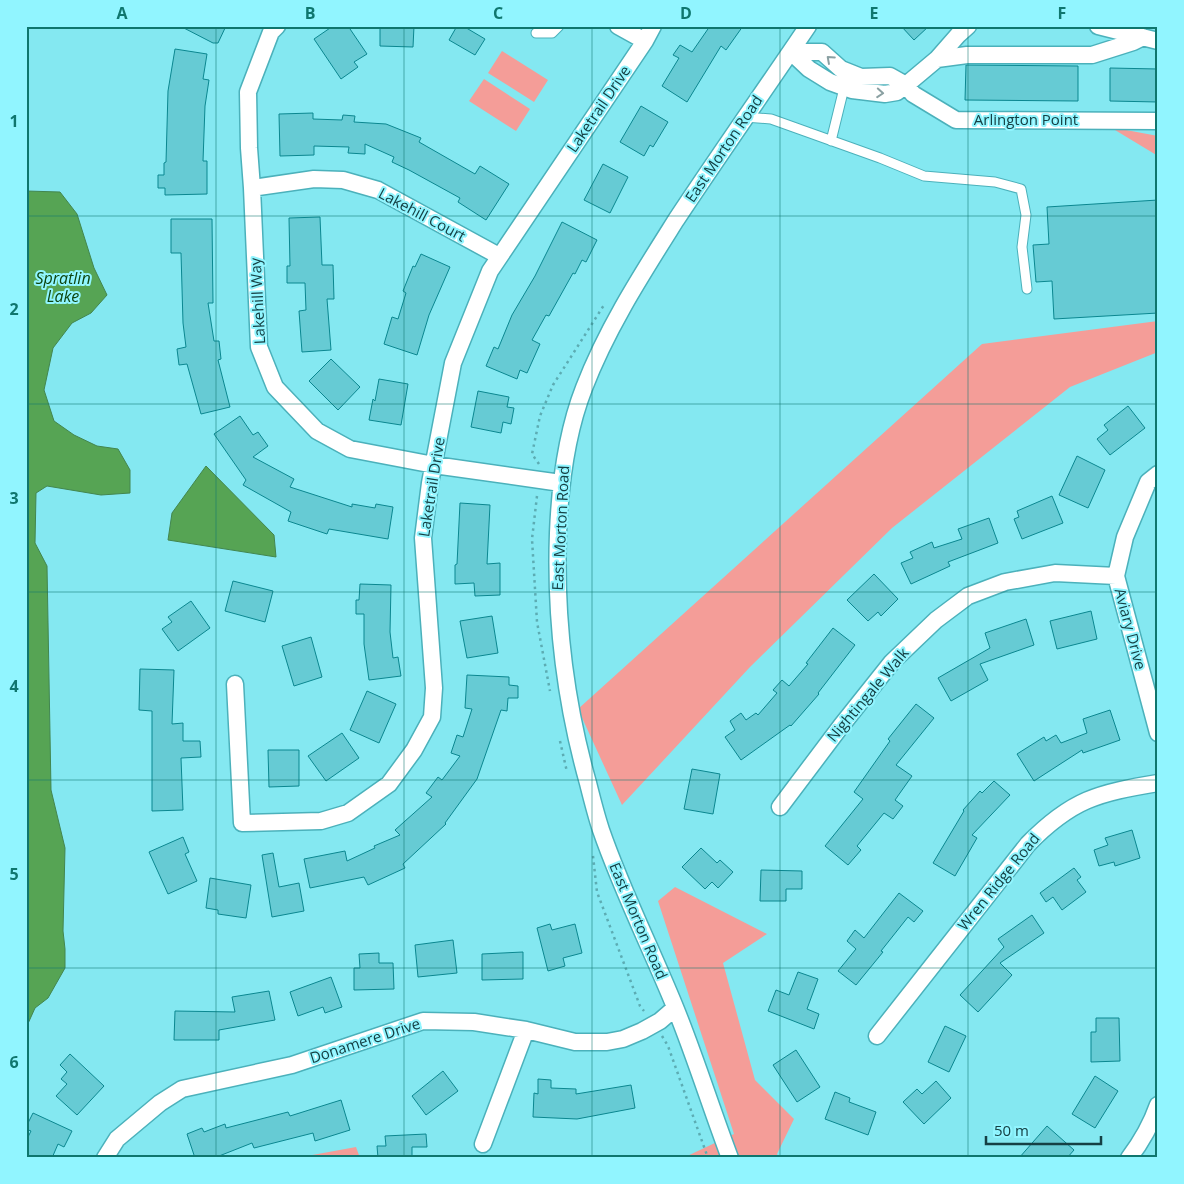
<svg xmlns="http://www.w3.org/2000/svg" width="1184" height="1184" font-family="'Open Sans',sans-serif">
<rect width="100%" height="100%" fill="#84e8f1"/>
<path fill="#f49d98" d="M502,51L548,80L534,102L488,73Z
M484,79L530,109L516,131L469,101Z
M1110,127L1158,136V156Z
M1158,321V352L1070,387L892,528L750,667L622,805L578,709L982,344Z
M675,887L767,934L723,963L755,1080L794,1119L777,1154L779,1158H683L734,1134L658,901Z
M356,1147L360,1158H296Z"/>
<path fill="#56a454" stroke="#42864f" d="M26,191L60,192L77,214L94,268L107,295L91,313L72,323L53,348L44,390L54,421L74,435L97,446L118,449L130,470V493L101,495L47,486L36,493L35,543L47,566L51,790L65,848L63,931L65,949V968L48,998L35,1008L26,1028Z
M206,466L274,535L276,557L168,540L172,513Z"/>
<path fill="#66cbd4" stroke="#0b8790" d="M180,26H226L218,43H213Z
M333,26H348L367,54L354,62L358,67L341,79L314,39Z
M380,26H414L413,47L380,46Z
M457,26H463L485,39L475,55L449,40Z
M710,26H743L726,50L721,46L687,102L662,86L679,58L673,55L680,45L692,52Z
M901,26H929L914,40Z
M175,49L207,54L203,79L209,80L205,106L203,161H207V194L165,195V188H158V175H164V163L166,162L168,91Z
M966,65L1078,66V101L965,100Z
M1110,68L1158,69V102L1110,101Z
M641,106L668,122L653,147L650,145L644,156L620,142Z
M313,113V119L342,120L343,115L355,116L354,122L386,124L421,138L419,142L475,174L480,166L509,184L486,220L458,202L460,198L409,170L392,162L394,157L365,144V154L348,153L349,147L314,146V155L280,156L279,114Z
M603,164L628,177L610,213L584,200Z
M1158,200V313L1054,319L1052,281L1036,282L1033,245L1049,244L1047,207Z
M320,217L322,265H333L334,299H327L331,350L302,352L299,311L306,310L305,283H287V266H290L289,218Z
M171,219H212L213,303H208L214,341H219L221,359L218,360L230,407L201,414L187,364L179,365L177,349L186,347L183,323L181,253H171Z
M562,222L597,240L586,262L582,260L575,274L573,273L549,316L546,315L532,340L540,344L527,373L520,370L517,379L486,366L494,347L498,349L512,315L535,276Z
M421,254L450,267L429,315L417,355L384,344L392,317L398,319L406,293L403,291L413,266L415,267Z
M331,359L360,387L338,410L309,381Z
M379,379L408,384L401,425L369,420L373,399L375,401Z
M478,391L509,397L507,407L514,408L511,424L503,422L501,433L471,427Z
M1128,406L1145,428L1110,455L1097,439L1108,430L1104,425Z
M240,416L253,435L258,432L268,446L253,457L294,479L290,487L352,507V504L375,508L376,504L393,507L388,539L329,529L327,534L288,521L291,512L243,485L246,480L214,434Z
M1077,456L1105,470L1088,508L1059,495Z
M1052,496L1063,523L1022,539L1014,519L1019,517L1017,511Z
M460,503L490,505L487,564L500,563V595L475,596L474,583L455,584V565L457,564Z
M989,518L998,543L948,562L950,566L911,584L901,563L913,558L910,552L932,542L934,548L962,539L958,529Z
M874,574L898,599L881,616L878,612L868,621L847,600Z
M233,581L273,591L265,622L225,611Z
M360,584L391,585L390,632L393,658L398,657L401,676L369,680L364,644V614H356V600H359Z
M191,601L210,628L178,651L162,629L172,622L168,617Z
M1091,611L1097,639L1057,649L1050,621Z
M492,616L498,653L467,658L460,621Z
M1026,619L1034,645L980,664L988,680L951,701L938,678L990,648L985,633Z
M833,628L855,645L818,693L819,694L791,726L790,725L741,760L725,737L735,730L730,721L741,713L746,720L756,713L758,715L777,693L773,690L782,680L789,686L808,664L806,663Z
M311,637L322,677L294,686L282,646Z
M140,669L174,670L172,724L183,723V741H200L201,757L181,758L183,810L152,811V711L139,710Z
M467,675L509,677V685L518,686V698H508L507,711L501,710L477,779L445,823L446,824L403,864L405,868L368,885L364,877L310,888L304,859L345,851L347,861L375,848L374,846L400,835L395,830L432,797L426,793L438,777L442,780L460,756L451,753L457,735L463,737L472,709L465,708Z
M367,691L396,704L379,743L350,730Z
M916,704L934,718L896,765L912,776L895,800L903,806L893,819L884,813L857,846L861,850L848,865L825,846L863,799L854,792L890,741L888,739Z
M1110,710L1120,740L1083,753L1082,750L1034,781L1017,754L1044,737L1046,741L1056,735L1061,743L1087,733L1083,719Z
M342,733L359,758L326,781L308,756Z
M268,750H299V786L269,787Z
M692,769L720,774L713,814L684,809Z
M994,781L1010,795L972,835L977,838L955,876L933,863L964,811L963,810L980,791L982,793Z
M1132,830L1140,858L1115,866L1114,862L1099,866L1094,850L1108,845L1105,838Z
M183,837L189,852L185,854L197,881L168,894L149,852Z
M701,848L717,863L720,860L733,872L718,888L712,882L705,889L682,867Z
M273,853L279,887L299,883L304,911L272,917L262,855Z
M1074,868L1081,877L1077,880L1086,892L1062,910L1053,897L1046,902L1040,893Z
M761,870L802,871V889H786V901H760Z
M210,878L251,885L246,918L218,914V910L206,908Z
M899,893L923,911L914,922L908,917L881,951L883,952L856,985L838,971L856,949L847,941L855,930L864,938Z
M1032,915L1044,933L1000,963L1012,975L978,1012L960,995L1004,947L998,939Z
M550,924L552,930L575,924L582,953L563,958L565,966L548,971L537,928Z
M453,940L457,973L418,977L415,945Z
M523,952V979L482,980V954Z
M379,953V963H393L394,989L354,990V968H360L359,954Z
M798,972L818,979L807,1009L819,1014L814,1029L768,1011L776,990L789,995Z
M331,977L342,1007L325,1013L323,1007L298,1016L290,992Z
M269,991L275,1020L219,1030V1040H174L175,1011L235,1012L232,997Z
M1096,1018H1119L1120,1061L1091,1062V1032H1096Z
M945,1026L966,1036L949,1072L928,1062Z
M796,1050L820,1087L797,1102L773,1065Z
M70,1054L104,1086L77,1115L56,1096L67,1084L61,1079L67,1072L60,1065Z
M443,1071L458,1091L426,1115L412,1096Z
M1095,1076L1118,1091L1095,1128L1072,1114Z
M538,1079L551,1080V1088L576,1089V1094L631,1085L635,1108L577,1119L533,1117L534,1093L538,1094Z
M936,1081L951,1098L924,1124L903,1102L917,1089L922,1094Z
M835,1092L850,1098L849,1102L876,1112L868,1135L825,1119Z
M341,1100L350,1130L315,1141L313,1133L254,1148L252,1143L214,1158H195L187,1134L202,1128L204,1132L225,1124L226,1128L288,1112L290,1116Z
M33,1113L72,1131L64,1147L58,1144L52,1158H34L26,1154V1141L31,1131L26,1129V1127Z
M1047,1126L1074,1150L1067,1158H1019Z
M426,1134L427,1147H412V1158H378L377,1146H386L385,1136Z"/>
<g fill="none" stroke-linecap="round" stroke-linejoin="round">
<defs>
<path id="lane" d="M536,33H552L559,26
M745,117L771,119L880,158L924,176L995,182L1021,189L1026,215L1022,247L1027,289
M831,141L845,84"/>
<path id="street" d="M277,26L271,32L248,92L249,148L252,188L259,347L275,387L317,431L350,449L434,465L561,483
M618,26L645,41
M1098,26L1158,41
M791,52H822L841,69L861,77L890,76L906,85L913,94L956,120L1158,121
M791,52L809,69L830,82L852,90L885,94L897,92L906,85L937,59L958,35L968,26
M937,59L967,55H1092L1133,42L1143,37
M252,188L314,179L343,180L378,190L499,256
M1158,474L1148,482L1125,537L1116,576L1158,733
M235,684L242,823L321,821L348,813L389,784L414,750L432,717L434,688L423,538L430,483L453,363L490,271L645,41L653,26
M780,807L841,726L892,662L936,620L968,596L1005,582L1055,573L1116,576
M877,1036L1028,844C1072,799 1098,793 1158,783
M483,1144L526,1030
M105,1158L117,1139L160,1103L182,1089L292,1065L423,1021L474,1022L526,1030L575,1042H607L623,1039L642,1031L660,1021L675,1008
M730,1158C711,1108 695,1056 675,1007C651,948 622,891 601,830C596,815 592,799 588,783C565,701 555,617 558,533C560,483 566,434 584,388C607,328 642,274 676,220C719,155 764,91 808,26
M1129,1158C1142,1141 1151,1125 1158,1105"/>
</defs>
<use href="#lane" stroke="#4bb1bb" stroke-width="11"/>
<use href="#street" stroke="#4bb1bb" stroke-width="19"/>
<path stroke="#5cacb3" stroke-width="2.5" stroke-dasharray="2.5 4" stroke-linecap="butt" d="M539,464L532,454L540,416L553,385L604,305
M537,496L532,539L537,622L550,691
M560,741L567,772
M593,856L597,892L640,1006L644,1011
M662,1036L668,1046L708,1158"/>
<use href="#lane" stroke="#fff" stroke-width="9"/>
<use href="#street" stroke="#fff" stroke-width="16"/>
</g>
<defs><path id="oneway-chevron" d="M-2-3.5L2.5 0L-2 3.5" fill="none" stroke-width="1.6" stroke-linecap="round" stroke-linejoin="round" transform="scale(1.25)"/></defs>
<g stroke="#8aa0a2">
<use href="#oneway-chevron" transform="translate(830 59) rotate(-138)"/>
<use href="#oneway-chevron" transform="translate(880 93) rotate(4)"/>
</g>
<path fill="none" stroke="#0f766e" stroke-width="1" stroke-opacity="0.55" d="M216,26V1158M404,26V1158M592,26V1158M780,26V1158M968,26V1158M26,216H1158M26,404H1158M26,592H1158M26,780H1158M26,968H1158"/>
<g text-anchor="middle" stroke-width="4" stroke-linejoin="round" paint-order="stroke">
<g font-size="15" fill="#154044" stroke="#91f5ff">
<text transform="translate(599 109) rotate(-56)" y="5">Laketrail Drive</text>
<text x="1026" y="125">Arlington Point</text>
<text transform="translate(724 149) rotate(-56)" y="5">East Morton Road</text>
<text transform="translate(422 215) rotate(28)" y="5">Lakehill Court</text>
<text transform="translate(258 301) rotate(-93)" y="5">Lakehill Way</text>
<text transform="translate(432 487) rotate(-81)" y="5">Laketrail Drive</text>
<text transform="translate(561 528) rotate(-87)" y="5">East Morton Road</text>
<text transform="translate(1130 629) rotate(75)" y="5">Aviary Drive</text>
<text transform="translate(868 695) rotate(-50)" y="5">Nightingale Walk</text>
<text transform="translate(999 882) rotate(-51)" y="5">Wren Ridge Road</text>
<text transform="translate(638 921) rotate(67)" y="5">East Morton Road</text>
<text transform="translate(365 1041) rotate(-18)" y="5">Donamere Drive</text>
</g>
<g font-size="16" font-style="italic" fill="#0d450f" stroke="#91f5ff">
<text x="63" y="284">Spratlin<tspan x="63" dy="18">Lake</tspan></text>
</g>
</g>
<rect width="1184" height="1184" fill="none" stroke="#91f5ff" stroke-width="55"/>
<path d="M986 1136v8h115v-8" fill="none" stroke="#154044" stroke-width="2.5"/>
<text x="994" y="1136" font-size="15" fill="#154044" stroke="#91f5ff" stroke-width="4" paint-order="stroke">50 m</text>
<rect x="28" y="28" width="1128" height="1128" fill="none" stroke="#0f766e" stroke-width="2"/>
<g font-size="16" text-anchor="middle" font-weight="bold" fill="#0f766e">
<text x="122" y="19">A</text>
<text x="310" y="19">B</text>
<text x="498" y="19">C</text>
<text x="686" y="19">D</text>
<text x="874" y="19">E</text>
<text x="1062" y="19">F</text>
<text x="14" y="127">1</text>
<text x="14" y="315">2</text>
<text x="14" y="504">3</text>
<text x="14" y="692">4</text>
<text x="14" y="880">5</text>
<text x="14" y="1068">6</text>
</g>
</svg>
